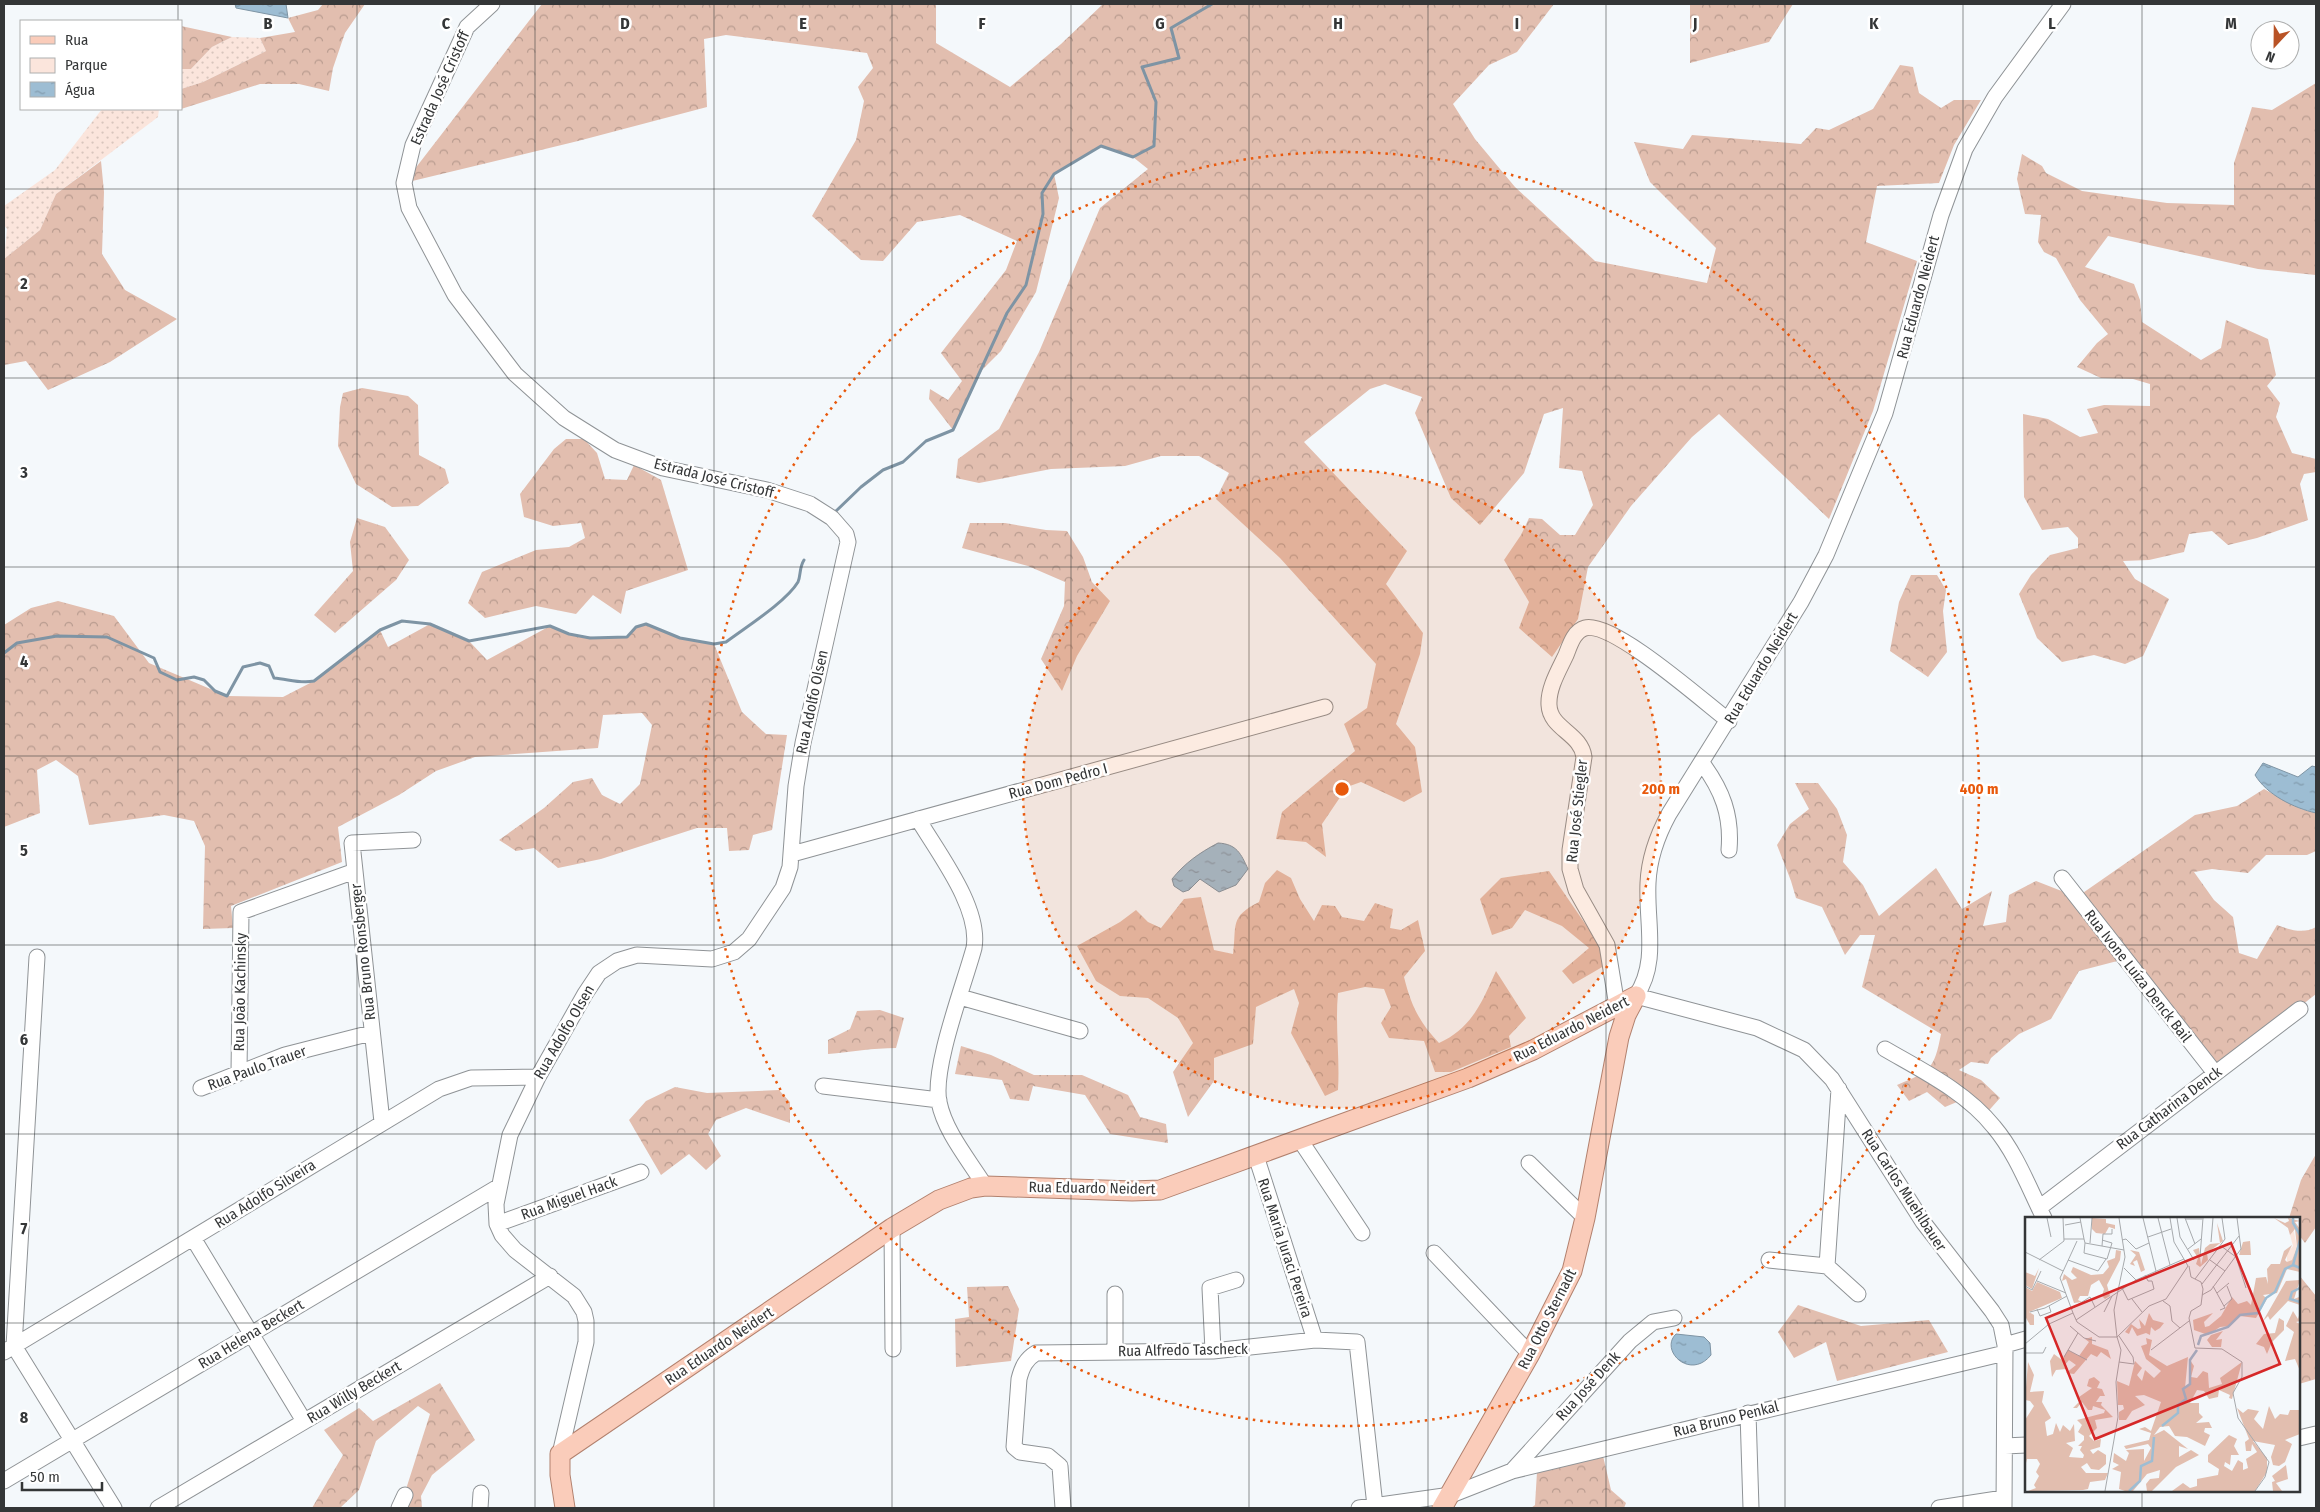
<svg xmlns="http://www.w3.org/2000/svg" width="2320" height="1512" font-family="'Fira Sans Condensed',sans-serif">
<defs>
<pattern id="green-dots" width="8" height="8" patternUnits="userSpaceOnUse" patternTransform="scale(1.25)"><rect width="8" height="8" fill="#fbe5dc"/><path d="M2 2h.1M6 6h.1" fill="none" stroke="#d8c5bd" stroke-width="1.8" stroke-linecap="round"/></pattern>
<pattern id="forest-crowns" width="20" height="18" patternUnits="userSpaceOnUse" patternTransform="scale(1.25)"><rect width="20" height="18" fill="#e2beaf"/><path d="M2 6a3 3 0 1 1 6 0M12 15a3 3 0 1 1 6 0" fill="none" stroke="#b89b8f"/></pattern>
<pattern id="water-ripples" width="26" height="14" patternUnits="userSpaceOnUse" patternTransform="scale(1.25)"><rect width="26" height="14" fill="#9dbdd3"/><path d="M2 4q2-2 4 0t4 0M15 11q2-2 4 0t4 0" fill="none" stroke="#819aac"/></pattern>
</defs>
<rect width="100%" height="100%" fill="#f4f8fb"/>
<path fill="url(#green-dots)" d="M232,37L260,38L266,51L203,82L181,89V69H191L212,47Z
M102,109H159L158,117L56,194L40,230L4,259L7,229L4,225V206L55,170Z"/>
<path fill="url(#forest-crowns)" d="M323,4H365L345,33L333,68L329,91L299,84H260L181,109V89L203,82L266,51L260,38L295,32L288,18L318,10Z
M542,4H936V43L1010,87L1061,44L1103,4H1554L1517,52L1489,65L1453,104L1475,139L1515,187L1595,261L1707,283L1716,248L1650,182L1634,142L1683,149L1692,135L1801,144L1816,128L1829,130L1873,109L1900,65L1913,67L1919,93L1941,108L1954,100H1981L1954,145L1939,183L1877,186L1866,242L1917,261L1873,411L1829,519L1719,414L1692,437L1631,506L1588,567L1578,619L1552,657L1519,628L1529,602L1504,560L1521,535L1529,518L1542,519L1560,535H1575L1593,505L1582,471L1559,468L1563,408L1544,414L1524,473L1480,525L1451,498L1415,413L1422,397L1385,384L1370,389L1304,442L1407,551L1386,584L1423,633L1420,654L1396,724L1415,747L1422,792L1404,802L1361,782L1347,787L1322,824L1326,857L1306,842L1276,839L1282,812L1355,751L1344,724L1367,708L1376,664L1280,558L1216,499L1229,473L1199,456H1161L1125,466L1051,469L979,483L956,478L958,459L999,429L1039,352L1100,208L1148,169L1133,157L1101,146L1054,174L1059,198L1036,292L1001,351L982,370L953,430L929,399L930,389L948,400L962,381L941,353L1006,270L1017,241L960,215L917,222L883,261L861,260L812,216L856,140L864,101L858,87L873,68L867,53L726,35L704,39L707,107L578,141L404,183Z
M1690,4H1793L1769,42L1690,63Z
M181,26L232,37L212,47L191,69H181Z
M2316,83V275L2258,269L2108,236L2085,267L2134,284L2140,300L2142,322L2201,360L2221,348L2226,320L2268,339L2276,375L2267,386L2280,403L2276,417L2292,453L2316,459V472L2304,474L2300,484L2308,520L2257,538L2228,545L2212,531L2189,534L2184,552L2149,560L2123,561L2135,579L2169,599L2143,656L2125,664L2094,655L2062,662L2037,638L2019,594L2031,575L2050,555L2078,548V538L2068,527L2042,530L2024,497L2023,414L2048,419L2080,437L2098,433L2087,409L2104,405L2150,406V384L2133,379L2101,378L2077,367L2097,343L2108,334L2080,300L2056,258L2044,252L2038,242L2041,215L2025,214L2017,179L2022,154L2042,166L2046,173L2082,191L2167,203L2234,205V163L2252,107L2272,110Z
M101,161L104,192L102,254L125,290L177,319L110,362L48,390L26,361L4,365V259L40,230L56,194Z
M362,388L408,396L418,405L419,455L445,469L449,483L418,506L392,507L356,484L338,446L340,407L343,393Z
M566,439H584L597,453L605,479L627,480L634,465L661,480L688,570L626,591L621,614L593,595L576,614L536,606L485,618L468,603L482,572L536,550L569,547L585,538L581,523L553,526L524,517L520,494L554,449Z
M357,518L385,527L409,560L396,580L335,633L314,615L353,571L350,542Z
M970,523H1005L1046,530L1067,531L1083,557L1092,582L1110,601L1077,656L1062,691L1041,659L1064,606L1065,582L1028,566L962,548Z
M1911,575H1937L1946,590L1943,611L1947,652L1928,677L1890,651L1899,602Z
M58,601L114,616L149,663L227,696L283,697L314,681L380,630L388,647L430,624L469,641L487,660L550,626C578,638 596,638 627,637L636,627L646,624L680,638L714,644L742,712L766,734L787,735L772,830L753,835L749,850L729,851L727,828H697L601,859L558,868L534,848L516,851L499,840L544,808L573,782L592,778L602,795L620,804L640,784L652,725L642,713L603,715L598,748L475,757L436,771L399,795L338,827L342,862L231,906L233,928L203,929L205,846L194,821L164,815L89,825L78,776L56,760L37,770L40,813L4,827V625L31,608Z
M1795,783H1818L1837,809L1847,835L1843,862L1863,885L1879,916L1936,868L1962,909L1992,891L1983,926L2006,922L2009,895L2036,881L2077,897L2195,815L2237,806L2264,789L2301,809L2316,813V851L2307,855H2266L2248,873L2212,869L2194,872L2214,900L2233,917L2239,953L2257,959L2277,925C2290,930 2304,934 2316,927V994L2215,1073L2125,959L2079,971L2051,1019L2019,1034L1991,1058L1988,1064L1971,1062L1959,1070L1981,1080L2000,1098L1984,1116L1964,1099L1945,1107L1927,1092L1909,1101L1897,1085C1930,1071 1934,1070 1941,1034L1862,987L1875,935H1860L1845,955L1822,907L1796,898L1791,881L1777,845L1790,824L1809,809Z
M1277,870L1291,878L1300,899L1314,921L1322,905L1335,906L1342,917L1364,921L1375,903L1393,909L1390,928L1401,930L1418,920L1425,951L1404,977C1411,1005 1419,1022 1439,1043C1472,1028 1482,1002 1496,971L1526,1018L1509,1036L1511,1047L1451,1072H1435L1424,1041L1389,1038L1381,1023L1391,1007L1384,989L1365,987L1338,993C1335,1025 1340,1058 1338,1090L1325,1096L1291,1033L1299,1003L1294,989L1256,1007L1253,1044L1214,1058V1081L1188,1117L1173,1072L1193,1043L1178,1018L1148,998L1120,996L1096,981L1077,946L1120,922L1136,910L1148,922L1161,928L1184,899L1201,897L1214,950L1233,954C1237,925 1229,917 1259,902L1265,883Z
M1549,871L1599,944L1604,966L1573,984L1562,971L1589,948L1562,926L1525,910L1512,928L1492,935L1480,899L1501,878Z
M880,1010L904,1018L896,1048C873,1048 851,1052 828,1054V1040L850,1029L857,1011Z
M961,1046L991,1055L1034,1075H1082L1128,1095L1140,1117L1166,1124L1168,1143L1110,1134L1085,1095L1033,1086L1029,1101L1010,1099L1002,1080L955,1074Z
M675,1087L707,1093L779,1090L790,1102V1123L746,1108L716,1120L708,1134L721,1156L706,1170L689,1154L661,1175L629,1120L646,1101Z
M2316,1154V1227L2305,1243L2299,1235V1218H2289L2301,1180Z
M2299,1275L2316,1296V1379L2299,1384Z
M1008,1286L1019,1309L1011,1361L956,1367L955,1319L969,1317L967,1287Z
M1798,1305L1861,1326L1929,1320L1948,1352L1837,1381L1826,1342L1794,1358L1778,1332Z
M440,1383L475,1440L432,1475L421,1496L422,1508H400L430,1414L418,1406L376,1441L359,1490L340,1508H312L343,1455L324,1430L359,1408L373,1421Z
M1603,1456L1611,1490L1626,1503L1624,1508H1531L1535,1505L1537,1472Z"/>
<path fill="url(#water-ripples)" stroke="#7e94a4" d="M235,4H286L288,18L236,8Z
M2263,763L2298,777L2312,766L2316,767V813C2294,808 2267,795 2255,775Z
M1218,843C1237,844 1241,854 1248,869L1236,885L1219,892L1200,879L1189,890L1183,892L1174,886L1172,879C1185,863 1199,853 1218,843Z
M1676,1334L1704,1337L1710,1343L1711,1355C1690,1381 1659,1350 1676,1334Z"/>
<g fill="none" stroke-linecap="round" stroke-linejoin="round">
<path stroke="#7e94a4" stroke-width="3" d="M836,511L861,487L883,470L903,462L926,441L953,430L1007,313L1026,285L1043,214L1042,193L1054,174L1101,146L1133,157L1154,146L1156,102L1142,67L1179,58L1171,28L1212,4
M4,653L17,643L57,636L107,637L154,658L160,672L177,680L194,677L204,680L215,691L227,696L243,667L260,663L269,666L274,678C288,679 300,684 314,681L380,630L402,621L430,624L469,641L550,626L569,634L590,638L627,637L636,627L646,624L680,638L714,644L726,642C746,627 786,602 798,582C801,575 799,568 804,560"/>
<defs>
<path id="minor" d="M492,4L467,27L413,145L404,183L409,208L455,295L515,374L564,418L615,450L663,468L767,490L810,504L832,518L846,534L848,542L803,743L796,786L790,867L783,888L749,939L734,952L712,959L637,955L617,961L599,973L585,994L538,1077L510,1135L496,1204L497,1224L502,1235L515,1250L574,1296L584,1312L586,1321V1342L560,1454
M1702,763C1722,790 1732,815 1729,850
M918,819C938,853 981,908 974,948C964,985 932,1068 939,1102C945,1132 969,1160 985,1186
M792,854L1325,707
M2062,878L2215,1073
M37,957L14,1346L114,1508
M960,997L1080,1031
M1617,1006L1607,945L1576,890L1570,869V850L1584,757C1581,733 1550,729 1549,705C1548,688 1559,670 1566,655C1570,645 1574,631 1585,628C1612,620 1704,702 1729,721
M1885,1049C1923,1071 1966,1092 1994,1127C2016,1153 2029,1188 2044,1218
M239,1073L241,912L355,871
M823,1086L939,1100
M201,1088L285,1055L371,1033
M382,1122L352,843L413,840
M1300,1140L1362,1233
M1256,1156L1315,1340
M1529,1163L1585,1218
M2039,1208L2300,1009
M497,1224L641,1172
M892,1228L893,1349
M193,1238L304,1421
M1434,1253L1530,1354
M1769,1260L1827,1266L1858,1294
M1827,1266L1839,1089
M2005,1345L2026,1339
M1115,1351V1294
M1213,1351L1210,1288L1236,1280
M4,1352L439,1089L471,1078L538,1077
M1748,1413L1751,1508
M2299,1438L2316,1434
M2005,1446L2026,1445
M1512,1471L1630,1341L1653,1322L1674,1318
M4,1481L498,1187
M158,1508L550,1276
M399,1508L405,1495
M480,1508L481,1493
M1063,1508L1060,1466L1048,1456L1020,1452L1014,1447L1019,1379C1022,1367 1026,1359 1036,1353L1213,1351L1315,1340L1357,1342L1375,1506
M1359,1508L1451,1495L1512,1471L2005,1353
M1939,1508L2004,1498
M2004,1508L2005,1345L2001,1325L1992,1311L1923,1222L1832,1079L1804,1050L1757,1028L1636,996C1659,962 1646,923 1648,883C1649,858 1657,836 1669,814L1801,602L1826,555L1885,413L1941,215L1965,149L1995,97L2063,4"/>
<path id="major" d="M565,1508L560,1475V1454L892,1228L939,1200L971,1188L985,1186L1132,1191L1160,1190L1468,1078L1533,1050L1636,996
M1442,1508L1530,1354L1572,1271L1585,1218L1619,1037L1626,1015L1636,996"/>
</defs>
<use href="#minor" stroke="#8f9396" stroke-width="17"/>
<use href="#major" stroke="#b2816e" stroke-width="21"/>
<use href="#minor" stroke="#fff" stroke-width="15"/>
<use href="#major" stroke="#faccba" stroke-width="19"/>
</g>
<path fill="none" stroke="#343637" stroke-width="1" stroke-opacity="0.55" d="M178,4V21M357,4V1508M535,4V1508M714,4V1508M892,4V1508M1071,4V1508M1249,4V1508M1428,4V1508M1606,4V1508M1785,4V1508M1963,4V1508M2142,4V1218M178,109V1508M4,189H2316M4,378H2316M4,567H2316M4,756H2316M4,945H2316M4,1134H2316M4,1323H2026M2299,1323H2316M2142,1491V1508"/>
<circle cx="1342" cy="789" r="319" fill="#e8590c" fill-opacity=".12"/>
<g fill="none" stroke="#e8590c" stroke-width="2.5" stroke-dasharray="2.5 5">
<circle cx="1342" cy="789" r="319"/>
<circle cx="1342" cy="789" r="637"/>
</g>
<g text-anchor="middle" stroke-width="5" stroke-linejoin="round" paint-order="stroke">
<g font-size="15" fill="#343637" stroke="#fff">
<text transform="translate(440 88) rotate(-66)" y="5">Estrada José Cristoff</text>
<text transform="translate(1918 297) rotate(-75)" y="5">Rua Eduardo Neidert</text>
<text transform="translate(714 478) rotate(14)" y="5">Estrada José Cristoff</text>
<text transform="translate(1761 668) rotate(-59)" y="5">Rua Eduardo Neidert</text>
<text transform="translate(812 702) rotate(-78)" y="5">Rua Adolfo Olsen</text>
<text transform="translate(1058 781) rotate(-15)" y="5">Rua Dom Pedro I</text>
<text transform="translate(1577 811) rotate(-84)" y="5">Rua José Stiegler</text>
<text transform="translate(363 952) rotate(-96)" y="5">Rua Bruno Ronsberger</text>
<text transform="translate(2138 976) rotate(52)" y="5">Rua Ivone Luíza Denck Bail</text>
<text transform="translate(240 992) rotate(-89)" y="5">Rua João Kachinsky</text>
<text transform="translate(1571 1029) rotate(-27)" y="5">Rua Eduardo Neidert</text>
<text transform="translate(564 1032) rotate(-60)" y="5">Rua Adolfo Olsen</text>
<text transform="translate(257 1068) rotate(-20)" y="5">Rua Paulo Trauer</text>
<text transform="translate(2169 1108) rotate(-37)" y="5">Rua Catharina Denck</text>
<text transform="translate(1092 1188) rotate(1)" y="5">Rua Eduardo Neidert</text>
<text transform="translate(1904 1190) rotate(57)" y="5">Rua Carlos Muehlbauer</text>
<text transform="translate(265 1194) rotate(-32)" y="5">Rua Adolfo Silveira</text>
<text transform="translate(569 1198) rotate(-20)" y="5">Rua Miguel Hack</text>
<text transform="translate(1285 1248) rotate(72)" y="5">Rua Maria Juraci Pereira</text>
<text transform="translate(1547 1319) rotate(-63)" y="5">Rua Otto Sternadt</text>
<text transform="translate(251 1334) rotate(-31)" y="5">Rua Helena Beckert</text>
<text transform="translate(719 1346) rotate(-34)" y="5">Rua Eduardo Neidert</text>
<text transform="translate(1183 1350) rotate(-1)" y="5">Rua Alfredo Tascheck</text>
<text transform="translate(1588 1386) rotate(-48)" y="5">Rua José Denk</text>
<text transform="translate(354 1392) rotate(-31)" y="5">Rua Willy Beckert</text>
<text transform="translate(1726 1419) rotate(-14)" y="5">Rua Bruno Penkal</text>
</g>
</g>
<g transform="translate(2025 1217)">
<rect width="275" height="275" fill="#f4f8fb"/>
<path d="M268,10L272,30L267,43L262,46V36L268,29L265,18Z" fill="#fbe5dc"/>
<path d="M67,1L81,2V6L90,8V12L84,10L80,17L71,16L67,12ZM249,1L260,6L264,4L263,1L275,4L270,5L275,12V55L262,52L252,76L238,78L242,82L231,101L215,99L205,109L195,110L183,118L169,113L168,103L188,96L179,105L180,110L184,109L196,99L207,80L213,87L222,84L226,88L231,61L241,60L243,67L242,52L246,47H255L259,34L267,28L260,43L262,45L267,43L272,30L270,12L265,18L263,11ZM192,6L198,24L182,36L183,43L175,50L171,47L173,41L168,33L174,31L176,48L180,31L185,27L195,26ZM225,24L226,38H214L218,25ZM91,33L96,34L95,43L82,68L85,79L80,82L77,79L79,72L74,63L66,68L63,79H55L53,83L57,85L49,86L41,62L37,64L39,57L47,63L52,61L46,55L48,50L66,58L78,57L84,50L82,44L90,41ZM105,33L114,35L120,53L116,55L112,43L108,45L110,49L105,47L111,38ZM14,51L7,72L0,68V55L10,59ZM275,63L269,82L274,80L275,88L263,84L245,103L243,99L238,104L261,64ZM12,65L35,75L37,81L4,95L9,98V108H5L0,99V70L7,74ZM268,94L273,102L275,95V104L271,105L275,107V154L270,142L260,144L269,115L261,109ZM124,96L128,103L139,106L135,111L130,114L126,110L125,118L121,116L112,119L107,110L104,117L100,115L106,107L113,112L116,111L114,102L120,109ZM254,101L259,104V113L247,125L242,137L239,130L231,127L239,117L250,116ZM198,114L191,123L197,122L196,130H187L182,123L186,118ZM67,120V127L83,133L86,142L76,135L72,140L66,137L49,157L41,156L51,148L44,143L39,149L41,152L31,153L27,160L25,144L29,137L37,143L43,133L54,139L64,125L60,122ZM121,121L127,123L124,138L142,149L163,140L160,171L165,167V143L169,149L166,160L172,161L178,154L183,156L184,171L197,167L195,161L217,145L207,182L204,181L205,178L194,173L193,180L184,182L179,174L172,173L165,186H174V196L178,200L171,206L184,205L187,211H180L179,215L185,218L180,229L162,220L150,219L144,209L135,210L129,218L139,213L163,232L154,229V240L166,233L174,238L151,250L127,274H122L121,267L125,262L134,261L135,253L122,257L108,274H100L94,272L96,255L87,252L94,248L88,245L89,236L101,244L104,236L101,233L119,232V244L126,231L123,227L101,232L99,229L124,223L126,216L114,212L120,210L126,214L136,185L119,178L110,179L120,188L107,194L101,203H94V195L99,192L98,188H93L92,164L104,169L110,144L117,151L112,158L117,164L120,153L129,161L136,154L121,142L116,129L122,127ZM3,145L9,158L5,175L19,174L17,185L26,201L20,205L22,219L28,217L31,206L35,215L38,208L45,214L49,207L50,224L41,226L48,231L44,240L58,241L59,238L55,233L57,229H53L59,223V219L53,215L57,208L52,203L79,196L80,193L68,189L67,193H63L57,185L52,191H48L56,183L54,180L67,171L62,169L64,162L69,160L75,165L72,171L77,172L80,179H75L71,185H77L76,188L88,200L70,203L72,211L64,219L69,224L76,222L75,230L65,233L68,237L73,233L81,238V247L74,253L66,252L62,246L56,250L61,256H83L80,263L65,265L63,272L58,273L3,274L11,271L9,268L14,259L11,255L15,247L12,242H2L0,250V203L9,189L5,184L0,183ZM244,189L250,202L255,197L263,198L265,193H275V217L260,223L267,227L260,245L254,249L248,248L246,240L250,228L228,224L242,241V255L230,274H147L158,266L165,271L172,269V262L193,258L194,252L183,245V238L204,218L212,222L209,229L214,238H206L205,248L200,245L199,249L207,254L213,243L218,246V253L223,251L221,242L232,235L227,227L226,234H221L220,225L224,222L212,191L218,196L223,192L234,194L229,202L238,212ZM261,248L263,262L251,266L257,274H248L247,265L250,264L247,259Z" fill="#e2beaf"/>
<path fill="none" stroke="#9dbdd3" stroke-width="2.5" d="M268,1V6L275,18M275,23L268,48L275,51M275,71L267,75L265,82L275,85M173,128L176,119L203,110L215,98L233,96L241,81L250,75L260,52L268,48M137,209L153,196V188L161,182L158,172L165,167V143L172,133M104,274L115,264L116,249L127,244L129,220"/>
<path fill="none" stroke="#a7aaad" stroke-width="1" d="M22,1L26,20M55,1L59,22M118,1L131,54M133,1L145,48M152,1L155,20L169,43M160,1L170,27M161,2H177M40,8L56,5M123,20L146,12M39,22H59M59,22L60,26L99,33M97,23L101,22L111,32L124,26M52,24L35,61L48,96L52,105L74,120H92L96,133L91,165L93,200L80,274M186,25L188,1M60,26L59,36L82,42L87,26L77,23M65,26L67,1M77,29L78,17H87V12M196,29L211,40L221,71M163,32L176,22M0,35L38,54M175,40L178,1M14,43L39,24L38,1M43,43L73,54L81,42M185,43L200,54M164,49L166,60L176,65L178,72L176,88L166,94L164,101L170,131L197,132L217,145V160L208,176L213,201L244,245L240,260L230,274M99,51L111,63M170,62L200,22L197,1M12,64L41,76M177,67L214,19M0,69L7,73L16,54M188,69L200,91L195,93M97,71L103,83L129,72L127,64H123L120,58M192,76L204,66M177,78L186,73L216,32L212,1M107,82L117,95M138,84L145,89L147,104L155,111M199,89L207,82L202,69M12,92L15,99L26,95L24,89M46,92L65,80L70,90M5,95L20,91L42,79M79,95L87,79M51,103L111,63L159,42M45,109L59,121L71,124M92,120L124,89L141,82L163,49L149,25L145,1M92,120L89,93L100,40L94,1M0,127L24,107L48,96M43,133L62,143M126,133L164,104M0,136H18L21,130M39,140L53,116M94,145L109,147L108,140L94,119"/>
<path fill="#d62828" fill-opacity="0.15" stroke="#d62828" stroke-width="2.5" d="M206,26L255,147L70,222L21,101Z"/>
<rect width="275" height="275" fill="none" stroke="#343637" stroke-width="2.5"/>
</g>
<g font-size="16" text-anchor="middle" font-weight="bold" fill="#343637" stroke="#fff" stroke-width="5" stroke-linejoin="round" paint-order="stroke">
<text x="268" y="29">B</text>
<text x="446" y="29">C</text>
<text x="625" y="29">D</text>
<text x="803" y="29">E</text>
<text x="982" y="29">F</text>
<text x="1160" y="29">G</text>
<text x="1338" y="29">H</text>
<text x="1517" y="29">I</text>
<text x="1695" y="29">J</text>
<text x="1874" y="29">K</text>
<text x="2052" y="29">L</text>
<text x="2231" y="29">M</text>
<text x="24" y="289">2</text>
<text x="24" y="478">3</text>
<text x="24" y="667">4</text>
<text x="24" y="856">5</text>
<text x="24" y="1045">6</text>
<text x="24" y="1234">7</text>
<text x="24" y="1423">8</text>
</g>
<circle cx="1342" cy="789" r="8" fill="#e8590c" stroke="#fff" stroke-width="2.5"/>
<g font-size="15" text-anchor="middle" font-weight="bold" fill="#e8590c" stroke="#fff" stroke-width="5" stroke-linejoin="round" paint-order="stroke">
<text x="1661" y="794">200 m</text>
<text x="1979" y="794">400 m</text>
</g>
<rect width="2320" height="1512" fill="none" stroke="#343637" stroke-width="10"/>
<rect x="20" y="20" width="162" height="90" fill="#ffffff" stroke="#aeafaf"/>
<rect x="30" y="36" width="25" height="8" fill="#faccba" stroke="#aeafaf"/>
<text x="65" y="45" font-size="15" fill="#343637">Rua</text>
<rect x="30" y="58" width="25" height="15" fill="#fbe5dc" stroke="#aeafaf"/>
<text x="65" y="70" font-size="15" fill="#343637">Parque</text>
<rect x="30" y="82" width="25" height="15" fill="url(#water-ripples)" stroke="#aeafaf"/>
<text x="65" y="95" font-size="15" fill="#343637">Água</text>
<g transform="translate(2275 45) rotate(202)"><circle r="24" fill="#ffffff" stroke="#aeafaf"/>
<path d="M0-4L9 19L0 12L-9 19Z" fill="#b95326"/>
<text y="-8" font-size="14" font-weight="bold" text-anchor="middle" fill="#343637">N</text>
</g>
<path d="M22 1482v8h80v-8" fill="none" stroke="#343637" stroke-width="2.5"/>
<text x="30" y="1482" font-size="15" fill="#343637" stroke="#ffffff" stroke-width="4" paint-order="stroke">50 m</text>
</svg>
